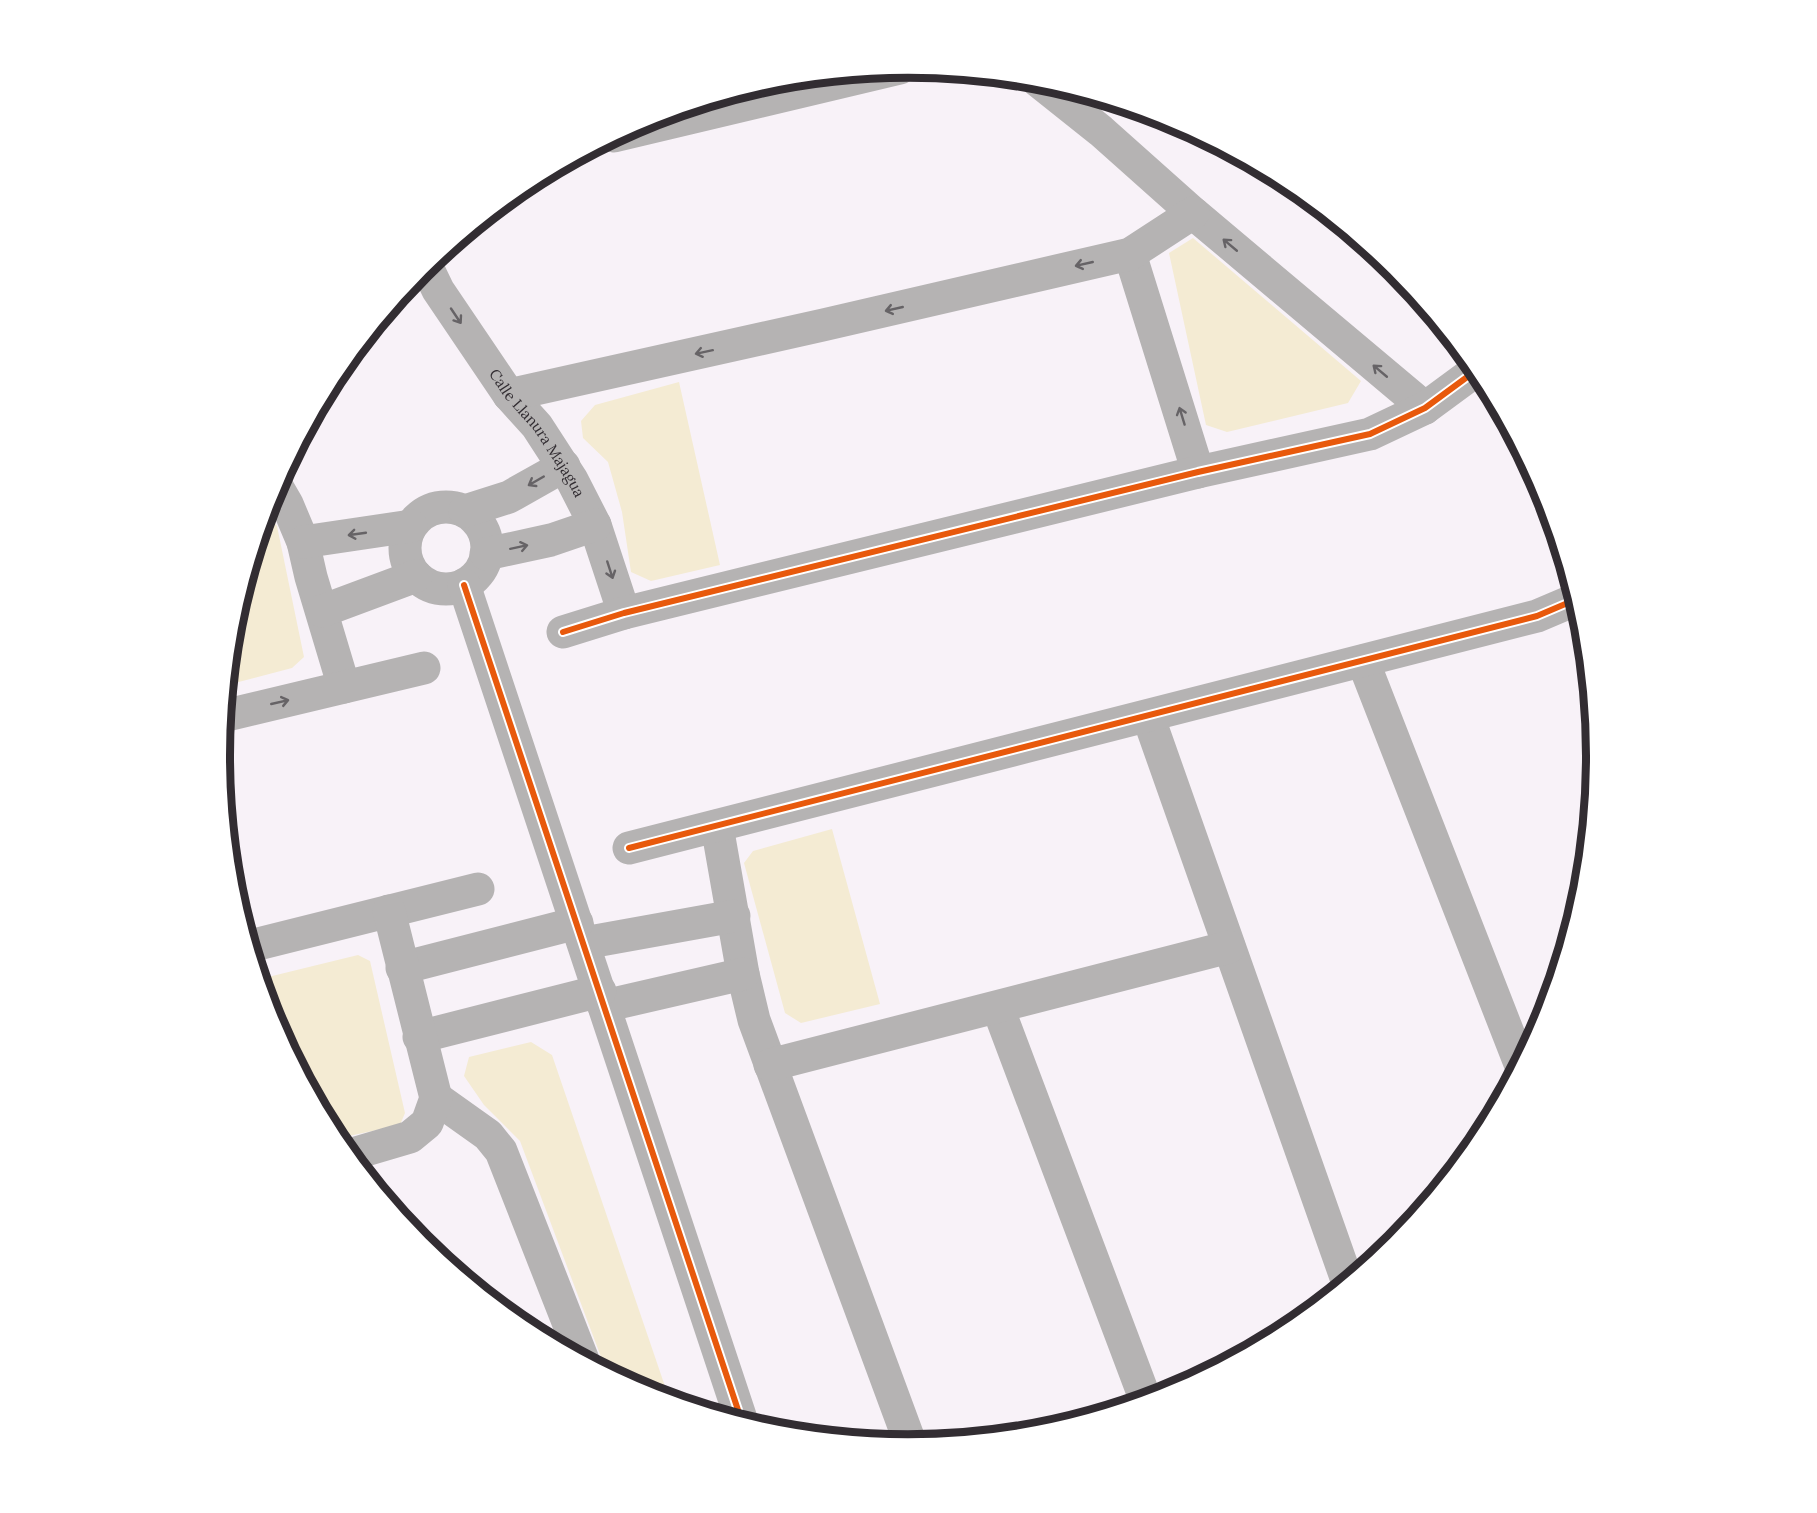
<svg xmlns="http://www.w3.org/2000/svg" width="1817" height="1513" font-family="Lora,serif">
<rect width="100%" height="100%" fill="#f8f2f8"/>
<path fill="#f4ebd3" d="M1193,238L1361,381L1348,403L1227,432L1206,425L1169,253Z
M679,382L720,565L651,581L631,572L622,512L608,462L583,438L581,421L595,405Z
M266,513L277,526L304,657L292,668L227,685L233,622Z
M832,829L880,1004L801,1023L785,1013L744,863L753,851Z
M358,955L370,961L405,1113L400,1125L335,1139L278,1032L264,978Z
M531,1042L552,1055L670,1401L645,1393L607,1373L520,1141L484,1105L464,1076L469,1057Z"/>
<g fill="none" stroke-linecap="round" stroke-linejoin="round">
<g stroke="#b5b3b3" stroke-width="33">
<path d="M1037,80L1101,131L1193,213L1425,408"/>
<path d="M614,136L900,68"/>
<path d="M1130,254L1198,472"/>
<path id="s1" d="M426,265L438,290L509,395L537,426L572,480L595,525L624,613"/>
<path d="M509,395L823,325L1130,254L1193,213"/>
<path d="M276,485L287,504L303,542L311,577L344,687"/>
<circle cx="446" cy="548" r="41"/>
<path d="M465,511L509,497L564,466"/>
<path d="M303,542L411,526"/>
<path d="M486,554L551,540L595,525"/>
<path d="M464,585L742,1422"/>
<path d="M322,611L416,576"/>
<path d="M563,632L624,613L1198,472L1370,434L1425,408L1478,369"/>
<path d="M1363,661L1521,1066"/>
<path d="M223,716L424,668"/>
<path d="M1148,716L1348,1283"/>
<path d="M717,826L743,974L754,1020L911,1445"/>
<path d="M629,848L1537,616L1577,599"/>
<path d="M584,943L734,916"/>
<path d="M250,946L478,889"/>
<path d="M402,968L577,923"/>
<path d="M604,1006L743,974"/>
<path d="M998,1008L1146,1401"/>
<path d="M419,1037L600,991"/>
<path d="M770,1065L1229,947"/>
<path d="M436,1098L488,1135L501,1151L583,1360"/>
<path d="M349,1155L410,1137L427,1123L436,1098L389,911"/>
</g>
<defs>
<path id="cycleway" d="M464,585L742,1422
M563,632L624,613L1198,472L1370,434L1425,408L1478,369
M629,848L1537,616L1577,599"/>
</defs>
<use href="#cycleway" stroke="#fff" stroke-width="10"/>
<use href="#cycleway" stroke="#e8590c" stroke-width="6"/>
</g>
<defs><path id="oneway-shaft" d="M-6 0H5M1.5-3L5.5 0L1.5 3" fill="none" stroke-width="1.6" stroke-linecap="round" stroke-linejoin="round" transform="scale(1.5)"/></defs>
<g stroke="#666366">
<use href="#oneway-shaft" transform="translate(1230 245) rotate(-140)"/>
<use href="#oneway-shaft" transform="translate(1084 264) rotate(167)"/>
<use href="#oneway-shaft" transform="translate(894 309) rotate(167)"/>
<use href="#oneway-shaft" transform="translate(456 316) rotate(56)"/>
<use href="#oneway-shaft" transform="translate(704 352) rotate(168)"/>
<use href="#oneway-shaft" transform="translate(1380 371) rotate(-140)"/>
<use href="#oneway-shaft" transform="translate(1182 416) rotate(-107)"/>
<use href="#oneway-shaft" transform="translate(536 481) rotate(150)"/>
<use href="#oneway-shaft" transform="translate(357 534) rotate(172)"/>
<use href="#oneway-shaft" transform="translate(519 547) rotate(-12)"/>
<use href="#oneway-shaft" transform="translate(610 570) rotate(72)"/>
<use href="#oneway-shaft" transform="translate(280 702) rotate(-13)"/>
</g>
<g text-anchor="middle" stroke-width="4.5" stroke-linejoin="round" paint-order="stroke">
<g font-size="15" fill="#322d32" stroke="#fff">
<text dy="5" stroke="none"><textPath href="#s1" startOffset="202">Calle Llanura Majagua</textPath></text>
</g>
</g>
<path d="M0 0H1817V1513H0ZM230 756a678 678 0 1 1 1356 0a678 678 0 1 1-1356 0Z" fill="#fff" fill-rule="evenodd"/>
<path fill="none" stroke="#322d32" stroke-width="8" d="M230 756a678 678 0 1 1 1356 0a678 678 0 1 1-1356 0Z"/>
</svg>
